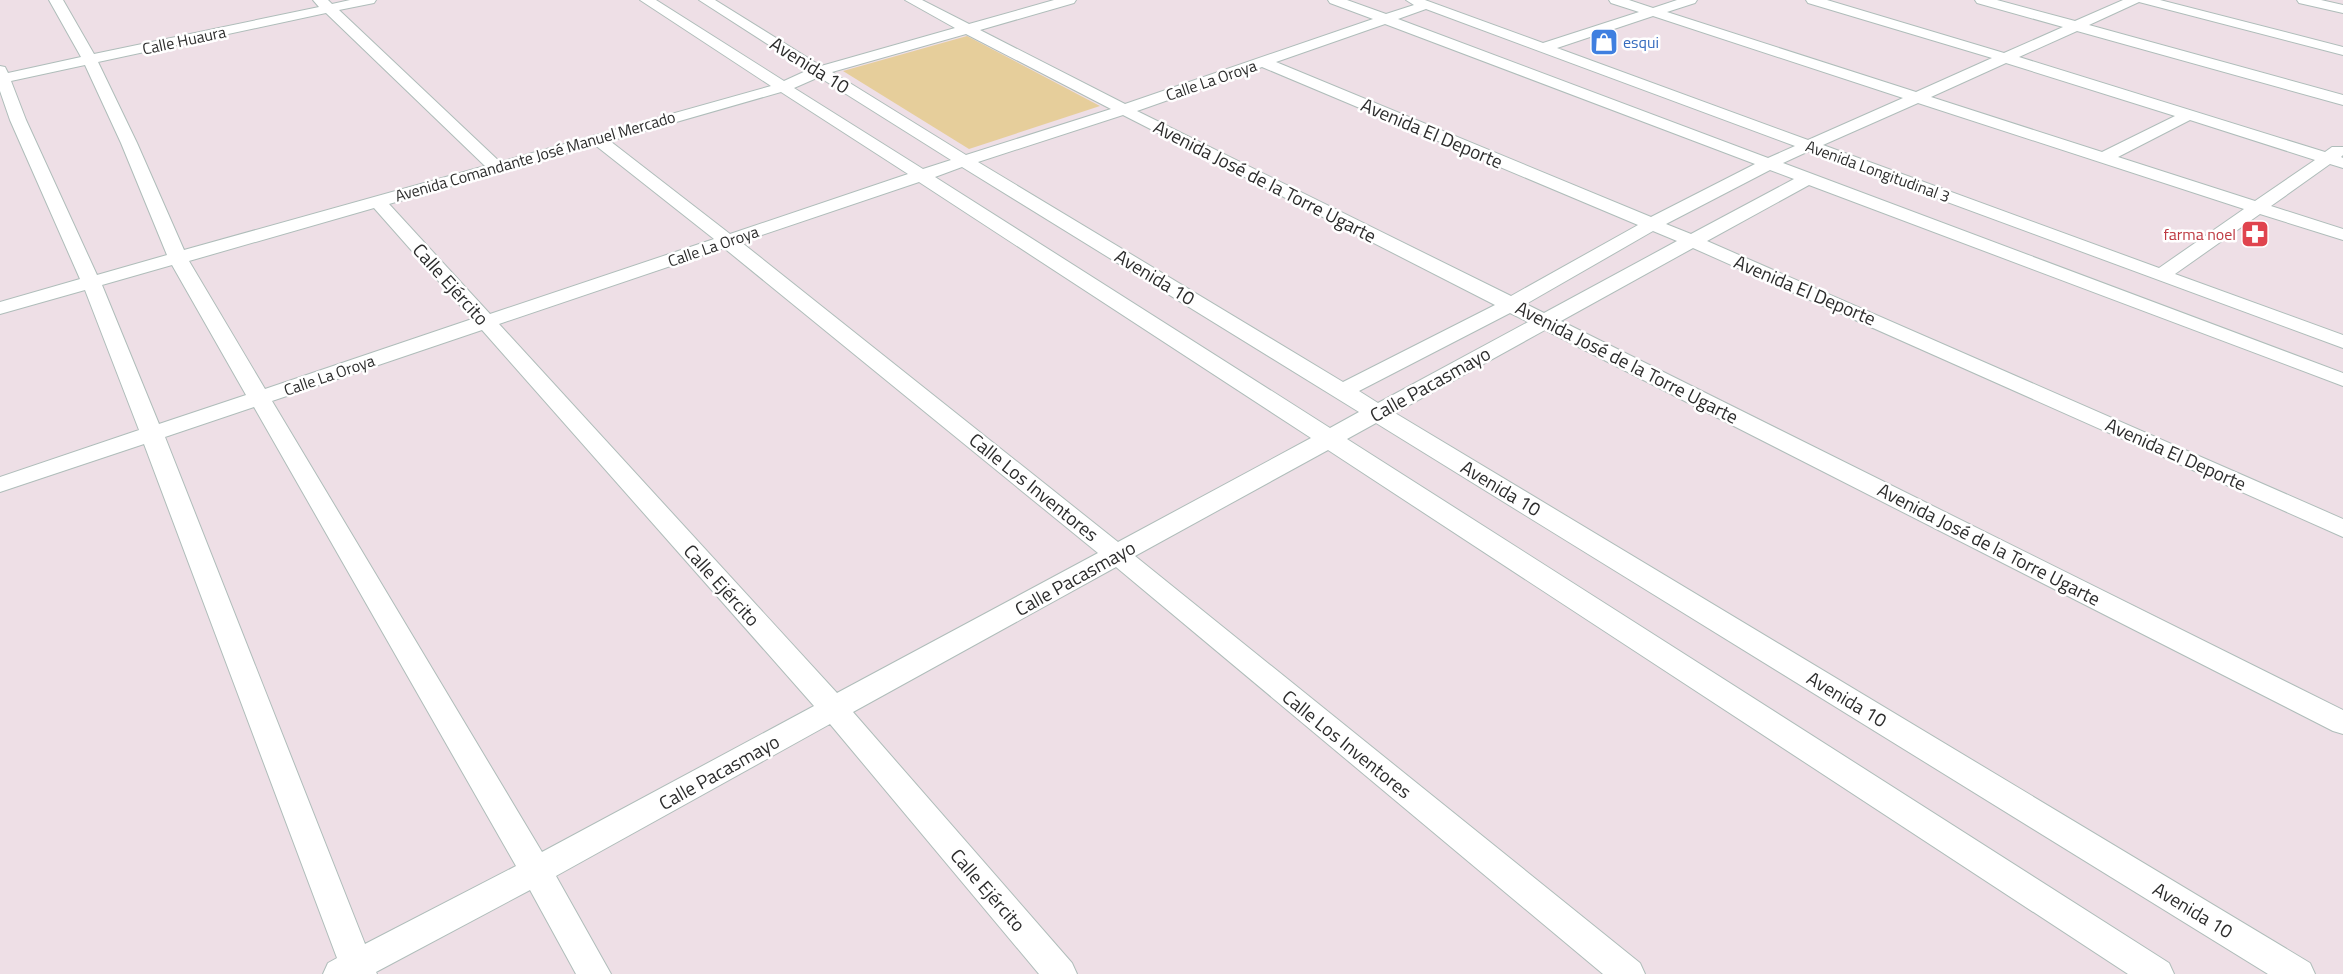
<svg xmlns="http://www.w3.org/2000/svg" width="2343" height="974" font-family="'Titillium Web',sans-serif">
<rect width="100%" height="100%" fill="#eedfe6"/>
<path fill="#e6ce9b" d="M967,36L1100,106L969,149L843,71Z"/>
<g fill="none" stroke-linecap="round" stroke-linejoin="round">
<defs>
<path id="street" d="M49,0H63L94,54L319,7L313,0H328L332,4L350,0H376L374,3L339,10L500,162L771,86L640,0H656L784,81L808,70L699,0H715L821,66L955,28L905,0H922L969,24L1054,0H1076L1074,3L980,30L1125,104L1373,19L1330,3L1328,0H1347L1386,14L1414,5L1406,0H1425L1543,43L1639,12L1611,3L1609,0H1629L1653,8L1677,0H1697L1695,3L1667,12L1916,92L1992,58L1808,3L1806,0H1827L2004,53L2063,27L1977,3L1975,0H1997L2075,21L2123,0H2160L2343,47V55L2139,2L2089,25L2343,95V105L2077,31L2019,57L2325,152L2332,147H2343V155L2341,157L2343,158V168L2330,164L2271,206L2343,229V240L2260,214L2175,274L2343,335V348L1809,151L1783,163L2343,373V386L1809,185L1707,241L2343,519V537L1693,248L1561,321L2343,710V734L2333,731L1545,330L1395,413L2310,963L2315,974H2268L1376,423L1347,439L2169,963L2174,974H2128L1328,450L1135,556L1640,963L1645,974H1603L1116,567L853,712L1072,963L1077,974H1039L830,724L556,876L611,974H576L530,890L376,972L377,974H323L328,963L337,958L144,444L0,492V477L139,430L85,290L0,314V302L80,279L10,120L0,91V66L5,67L8,73L81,57ZM1426,9L1795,146L1768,158L1398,19ZM326,13L485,166L184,250L137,143L98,62ZM1653,16L1903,98L1808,140L1557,48ZM1385,24L1755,164L1651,217L1276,62ZM966,34L1111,109L966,155L832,72ZM2006,63L2175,116L2102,152L1931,97ZM85,65L121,143L167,255L97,275L26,120L11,81ZM1262,67L1638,225L1511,296L1137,111ZM819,77L951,160L923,169L794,88ZM781,92L908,174L730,234L610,141ZM1918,103L2244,209L2159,268L1823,145ZM1123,115L1495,305L1343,382L978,162ZM2190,120L2315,160L2255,201L2118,157ZM595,145L714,239L490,314L389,204ZM962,167L1359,412L1330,428L935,177ZM1770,170L1794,179L1691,234L1666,224ZM919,182L1311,438L1118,542L741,242ZM374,208L472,319L265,389L189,261ZM1653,231L1677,241L1544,313L1526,304ZM724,248L1098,553L837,693L499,324ZM172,265L246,395L159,424L102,285ZM1510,313L1528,322L1378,403L1359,391ZM482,330L814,706L542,852L272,401ZM254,407L516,866L365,944L165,437Z
M2297,0H2321L2343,5V13L2299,3Z"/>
</defs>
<use href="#street" stroke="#afbdba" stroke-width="2"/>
<use href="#street" fill="#fff" fill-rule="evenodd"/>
</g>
<defs>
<symbol id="shop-square" viewBox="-11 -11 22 22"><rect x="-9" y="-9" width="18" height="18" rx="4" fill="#3f7fe0" stroke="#fff"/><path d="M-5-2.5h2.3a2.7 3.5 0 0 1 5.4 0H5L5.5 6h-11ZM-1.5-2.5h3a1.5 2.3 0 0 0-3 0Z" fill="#fff"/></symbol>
<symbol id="pharmacy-square" viewBox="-11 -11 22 22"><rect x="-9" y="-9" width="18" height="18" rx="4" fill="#e0444e" stroke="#fff"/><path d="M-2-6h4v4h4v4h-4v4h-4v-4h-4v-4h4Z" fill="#fff"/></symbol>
</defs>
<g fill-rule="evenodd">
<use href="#shop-square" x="1588" y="26" width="32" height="32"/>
<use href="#pharmacy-square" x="2239" y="218" width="32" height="32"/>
</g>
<g text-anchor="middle" stroke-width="5" stroke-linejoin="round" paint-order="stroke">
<g font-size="16" fill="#2d2d2d" stroke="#fff">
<text transform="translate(184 40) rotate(-12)" y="6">Calle Huaura</text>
<text transform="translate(1211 80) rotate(-19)" y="6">Calle La Oroya</text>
<text transform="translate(535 156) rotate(-16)" y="6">Avenida Comandante José Manuel Mercado</text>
<text transform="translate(1878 171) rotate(20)" y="6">Avenida Longitudinal 3</text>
<text transform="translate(713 246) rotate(-19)" y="6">Calle La Oroya</text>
<text transform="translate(329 375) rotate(-19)" y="6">Calle La Oroya</text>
</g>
<g font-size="16" fill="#366cbe" stroke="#fff" text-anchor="start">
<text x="1623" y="48">esqui</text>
</g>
<g font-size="16" fill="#be3a42" stroke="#fff" text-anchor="end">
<text x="2236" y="240">farma noel</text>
</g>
<g font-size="19" fill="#2d2d2d" stroke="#fff">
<text transform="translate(810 65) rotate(32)" y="7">Avenida 10</text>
<text transform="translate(1432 133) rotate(23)" y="7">Avenida El Deporte</text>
<text transform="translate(1265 181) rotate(27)" y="7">Avenida José de la Torre Ugarte</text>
<text transform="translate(1155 277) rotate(31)" y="7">Avenida 10</text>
<text transform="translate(451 284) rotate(48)" y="7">Calle Ejército</text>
<text transform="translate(1805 290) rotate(23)" y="7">Avenida El Deporte</text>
<text transform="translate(1627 362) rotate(27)" y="7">Avenida José de la Torre Ugarte</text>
<text transform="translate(1430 384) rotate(-29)" y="7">Calle Pacasmayo</text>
<text transform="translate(2176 454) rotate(24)" y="7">Avenida El Deporte</text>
<text transform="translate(1034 487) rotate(39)" y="7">Calle Los Inventores</text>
<text transform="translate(1501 488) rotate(31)" y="7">Avenida 10</text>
<text transform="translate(1989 544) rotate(27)" y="7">Avenida José de la Torre Ugarte</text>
<text transform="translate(1075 578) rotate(-29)" y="7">Calle Pacasmayo</text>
<text transform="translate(722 585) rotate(48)" y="7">Calle Ejército</text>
<text transform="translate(1847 699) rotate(31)" y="7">Avenida 10</text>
<text transform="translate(1347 744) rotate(39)" y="7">Calle Los Inventores</text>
<text transform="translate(719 772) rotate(-29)" y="7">Calle Pacasmayo</text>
<text transform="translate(988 890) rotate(49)" y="7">Calle Ejército</text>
<text transform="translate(2193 910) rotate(31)" y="7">Avenida 10</text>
</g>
</g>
</svg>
